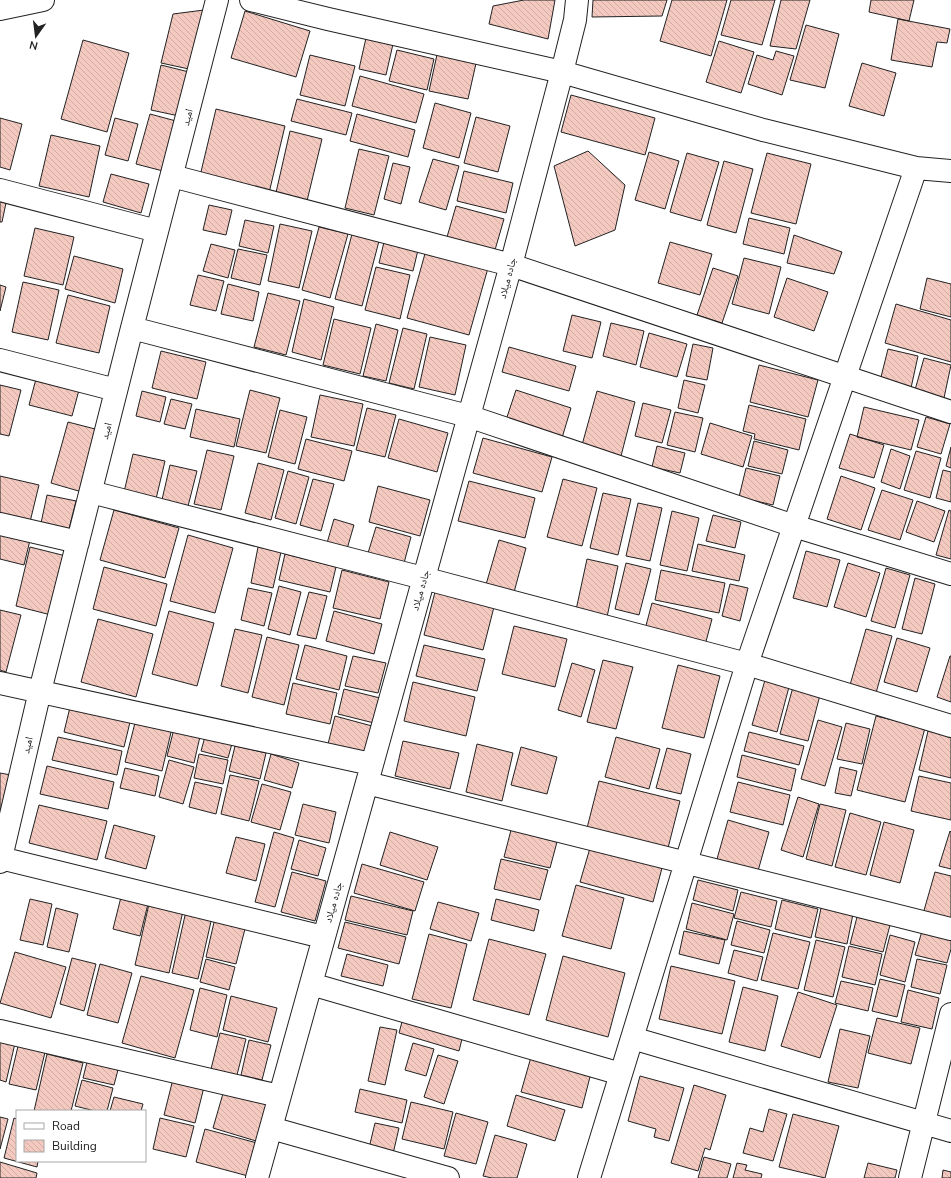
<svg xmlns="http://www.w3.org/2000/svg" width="951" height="1178" font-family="'Nunito Sans','Noto Naskh Arabic',sans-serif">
<defs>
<pattern id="building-back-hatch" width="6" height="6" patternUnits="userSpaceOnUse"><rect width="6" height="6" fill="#f3c9c0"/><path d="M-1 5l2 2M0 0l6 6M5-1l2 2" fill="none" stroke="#d0aca5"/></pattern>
</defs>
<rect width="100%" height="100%" fill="#fff"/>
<path fill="url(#building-back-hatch)" stroke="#222" d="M524,0H555L548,39L489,24L493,6Z
M593,0H667L662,16L592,17Z
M672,0H727L711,56L660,41Z
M731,0H775L762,45L721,35Z
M781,0H810L796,49L770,46Z
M871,0H914L909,21L869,12Z
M204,10L189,69L161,63L173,14Z
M245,11L310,31L296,77L231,58Z
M898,19L950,29L947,43L937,42L932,67L891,60Z
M806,25L839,34L825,88L790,80Z
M366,38L393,44L386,75L359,69Z
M83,40L129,53L107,132L61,119Z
M719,41L754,52L741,93L706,82Z
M397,50L434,59L427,90L389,81Z
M438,50L477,59L468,99L429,91Z
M776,51L794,56L782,95L748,84L757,55L773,60Z
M310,55L355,66L345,106L300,95Z
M862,63L896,73L884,116L849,106Z
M161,65L189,72L179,116L151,110Z
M360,76L424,94L416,123L352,106Z
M571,95L655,118L645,155L561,132Z
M297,99L352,113L346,135L291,121Z
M435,103L471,113L459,158L423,148Z
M216,109L285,126L269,193L200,176Z
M150,114L176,121L163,171L136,164Z
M357,114L415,130L408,157L350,141Z
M476,117L510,126L498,172L464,163Z
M0,118L22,124L10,170L0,167Z
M115,118L138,124L128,161L105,155Z
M290,131L322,139L306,205L275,197Z
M51,135L100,146L89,197L39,186Z
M359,149L389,156L374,215L345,208Z
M588,151L625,185L615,230L575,246L554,166Z
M649,152L679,161L665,209L635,200Z
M687,153L719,162L701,221L670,212Z
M767,153L811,164L796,224L751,213Z
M433,159L459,166L446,210L419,202Z
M724,161L753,169L736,233L707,225Z
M393,163L410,167L401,204L384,199Z
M464,171L513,183L506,213L457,201Z
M111,174L149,184L141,213L103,202Z
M0,201L6,203L2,222H0Z
M209,205L232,210L226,235L203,230Z
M456,206L504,219L495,250L447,237Z
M749,218L790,228L784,254L743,244Z
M245,220L274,226L268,253L239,246Z
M280,224L312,231L299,288L268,281Z
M319,227L348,234L330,298L302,290Z
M35,228L74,237L63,285L24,276Z
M352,234L379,241L362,306L335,299Z
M794,235L842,252L834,274L787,263Z
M384,242L418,250L413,271L379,263Z
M670,242L712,254L700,295L658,283Z
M211,244L235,250L228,278L203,271Z
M238,249L267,255L260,285L231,278Z
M426,250L488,268L469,335L407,318Z
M74,256L123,269L115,303L65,289Z
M744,258L781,267L769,314L732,304Z
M376,267L410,275L400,319L365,310Z
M713,268L738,276L722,323L697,315Z
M198,275L224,281L216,311L190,305Z
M787,278L828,292L814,331L774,317Z
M927,278L951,284V317L920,309Z
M23,282L59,290L48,340L12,332Z
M228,284L259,292L253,321L221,314Z
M0,285L6,287L0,311Z
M268,293L300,301L286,355L254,347Z
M68,295L110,306L99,353L56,343Z
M304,299L334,307L321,360L292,352Z
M896,304L951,320V362L885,343Z
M572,315L601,322L592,358L563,351Z
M334,319L371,328L360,374L323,365Z
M611,323L644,331L636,365L603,356Z
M376,324L398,330L386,381L363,376Z
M403,328L427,334L414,389L389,383Z
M649,333L687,344L677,377L640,367Z
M430,337L466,345L455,395L419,387Z
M693,344L713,348L707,380L686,376Z
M509,347L576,366L569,391L502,372Z
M888,349L918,356L911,388L880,381Z
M161,351L206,362L197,399L152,388Z
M924,358L951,365L944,398L915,390Z
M759,365L818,380L808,417L750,402Z
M36,379L79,390L72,416L29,405Z
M684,380L705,385L698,413L678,408Z
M0,385L21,390L9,436L0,434Z
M250,390L280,398L266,453L236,446Z
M516,390L571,408L562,438L506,420Z
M142,391L166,397L160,422L136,416Z
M597,391L635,402L621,456L582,445Z
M320,395L363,404L354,446L311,437Z
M171,399L192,404L185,429L164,424Z
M643,403L671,410L662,443L635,436Z
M749,405L806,419L799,450L754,439L755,434L743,431Z
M864,407L919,420L911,450L857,437Z
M367,408L396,415L385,457L356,450Z
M196,409L240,419L234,447L190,437Z
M280,410L307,417L295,464L268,457Z
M675,412L703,418L695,452L667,445Z
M926,417L950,424L941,454L917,447Z
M399,419L448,433L437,472L388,458Z
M68,422L99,430L82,492L51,483Z
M710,423L752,436L743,467L701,454Z
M850,434L884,445L874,478L839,468Z
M483,438L552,457L542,492L473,473Z
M306,439L352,451L344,481L298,469Z
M754,441L788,450L782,474L748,466Z
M657,446L685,453L680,473L652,467Z
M951,447V468L946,466Z
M891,449L910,456L900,489L881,482Z
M207,450L234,456L221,510L194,504Z
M916,451L941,458L930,498L904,490Z
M133,454L165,461L156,499L124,492Z
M258,463L284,470L271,520L245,513Z
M170,465L197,471L187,510L161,504Z
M746,468L780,476L773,505L739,497Z
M943,470L951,472V502L936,498Z
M288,471L309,477L296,524L275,518Z
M0,476L39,485L30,522L0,515Z
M841,476L875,488L861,530L827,519Z
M313,479L334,484L321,531L300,525Z
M563,479L597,488L582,546L547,537Z
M469,481L535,498L525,538L458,521Z
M378,486L430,500L420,536L369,522Z
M882,490L913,500L900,540L868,530Z
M603,493L631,499L618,555L590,548Z
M47,495L76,501L69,529L41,523Z
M917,501L945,511L934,542L906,532Z
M638,503L662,508L650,561L626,556Z
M114,510L179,528L165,578L100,560Z
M949,510L951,511V559L936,555Z
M672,511L699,518L687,571L660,565Z
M713,515L741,522L735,548L706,541Z
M334,519L354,525L347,549L327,543Z
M376,527L411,537L404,563L368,553Z
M0,528L31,536L24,565L0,559Z
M188,535L233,548L215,613L170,601Z
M499,540L526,548L513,596L485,588Z
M698,544L745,555L739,581L692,571Z
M30,547L70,557L55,616L16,606Z
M258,547L281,552L273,588L251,583Z
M806,551L840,560L827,607L793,598Z
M285,554L336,567L330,592L279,580Z
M587,559L618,566L607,617L576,610Z
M626,563L651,569L639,615L615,609Z
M848,563L880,573L866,617L834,607Z
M104,567L167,584L156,626L93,609Z
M886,568L910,575L895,628L871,621Z
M342,570L389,582L380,619L333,608Z
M661,570L725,583L719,613L655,600Z
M915,578L935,584L922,634L902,629Z
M730,584L748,588L740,621L722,616Z
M279,586L301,592L290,635L268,629Z
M248,588L272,593L264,626L241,620Z
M309,592L327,596L316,639L297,635Z
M435,592L494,607L483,650L424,635Z
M652,603L712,619L704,649L644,633Z
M0,610L21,615L6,672L0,670Z
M169,611L214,623L197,686L152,674Z
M334,611L382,624L374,654L326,641Z
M98,619L153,634L136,697L81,682Z
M514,626L567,639L555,687L502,674Z
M235,629L262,635L248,693L221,686Z
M866,629L892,636L876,693L850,685Z
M267,637L299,645L284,705L252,697Z
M897,638L930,648L917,692L884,682Z
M305,645L347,656L339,690L296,679Z
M424,645L485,659L477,691L416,676Z
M353,656L386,663L378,693L345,686Z
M950,656H951V702L937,697Z
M603,660L633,667L616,729L587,722Z
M572,663L595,670L581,717L558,710Z
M678,665L720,676L704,738L662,728Z
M765,680L789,687L777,732L752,725Z
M413,682L475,697L466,736L404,721Z
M293,683L337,693L330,724L286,714Z
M793,687L820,695L808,741L780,734Z
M344,689L380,698L374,723L338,714Z
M71,703L131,718L124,747L64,732Z
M335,716L372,726L365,753L328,744Z
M876,716L925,728L905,802L857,790Z
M136,719L172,728L162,771L125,762Z
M818,720L842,727L825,786L801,779Z
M846,723L870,729L862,764L837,759Z
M175,725L201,732L194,763L167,756Z
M928,731L951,736V778L919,770Z
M749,732L804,746L799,765L744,751Z
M206,733L233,740L228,758L201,751Z
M58,737L122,751L117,775L52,760Z
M616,737L660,749L649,789L605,777Z
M403,741L459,753L450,789L395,776Z
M477,744L513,753L502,801L466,792Z
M235,746L266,753L260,779L229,771Z
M521,747L557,757L547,794L511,785Z
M667,748L691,754L681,794L656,788Z
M199,754L228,760L223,784L194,778Z
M271,754L299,763L292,788L264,780Z
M742,755L796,769L791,791L737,777Z
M169,760L194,767L183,804L159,797Z
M47,766L114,782L108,809L40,794Z
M840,767L857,771L851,796L835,793Z
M125,768L159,776L155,796L120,788Z
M0,773L11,775L2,814L0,813Z
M230,775L259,781L249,821L221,814Z
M919,776L951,783V820L911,811Z
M599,781L680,801L668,848L587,828Z
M195,782L222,788L216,814L189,807Z
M738,782L790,795L783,825L730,812Z
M262,784L291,792L280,830L251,822Z
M798,797L819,804L803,857L781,850Z
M303,804L336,812L329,843L295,835Z
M820,804L846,810L832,866L806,859Z
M39,805L107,821L97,860L29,843Z
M850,813L881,822L866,875L835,867Z
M728,820L769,832L758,871L717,859Z
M884,822L914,830L900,883L870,875Z
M114,825L155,836L146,869L105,858Z
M511,830L557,842L550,868L504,857Z
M950,831L951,832V869L939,866Z
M274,832L294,838L275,907L255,902Z
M390,832L438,847L427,880L380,865Z
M236,837L265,844L256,881L226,873Z
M299,840L326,848L318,876L291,869Z
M590,848L662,868L653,902L580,882Z
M501,859L548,870L540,900L494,889Z
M362,864L424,882L415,911L354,893Z
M292,872L326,881L315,921L281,912Z
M935,872L951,876V922L923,914Z
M698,880L738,890L733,911L693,900Z
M576,885L624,898L611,949L562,936Z
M741,892L777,901L771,927L734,918Z
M351,896L413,911L407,935L345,920Z
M121,897L148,904L140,936L113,929Z
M30,899L52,904L43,945L20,940Z
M496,899L539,910L534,931L491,920Z
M782,900L818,909L811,938L775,929Z
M438,902L479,913L471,941L430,929Z
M692,903L734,914L727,940L686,929Z
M149,904L183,911L169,973L135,965Z
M56,908L78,914L69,952L47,947Z
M821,908L853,914L847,944L815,937Z
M186,911L212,917L198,979L172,973Z
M857,917L890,925L883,952L850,944Z
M215,918L246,925L236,964L206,957Z
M737,921L770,930L764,953L731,945Z
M345,922L406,937L399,964L338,948Z
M684,931L725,940L719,964L679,954Z
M922,931L951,939V949L947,963L915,955Z
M773,933L810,942L798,989L761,980Z
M429,934L467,944L451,1008L412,999Z
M890,935L915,942L905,982L880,975Z
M489,939L546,954L529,1015L473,1000Z
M816,940L845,947L833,997L804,990Z
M849,946L882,954L875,985L842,977Z
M734,950L763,957L757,981L728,973Z
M15,952L66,967L51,1018L0,1003Z
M347,954L388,965L383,986L341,976Z
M563,956L625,973L608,1037L546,1020Z
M72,958L96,964L84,1011L60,1004Z
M206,959L235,967L229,990L200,982Z
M917,959L947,965L940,994L911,987Z
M100,964L132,973L118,1023L87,1015Z
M671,966L735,981L722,1034L659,1019Z
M141,976L194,990L175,1058L122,1043Z
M880,979L905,985L897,1017L872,1011Z
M841,981L873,988L868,1011L835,1003Z
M743,987L778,996L765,1051L729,1042Z
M200,988L227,995L217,1037L190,1030Z
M908,990L939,998L932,1029L901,1022Z
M798,992L837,1005L820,1058L781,1046Z
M231,996L277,1008L268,1042L223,1030Z
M403,1018L463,1035L459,1051L399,1033Z
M877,1018L920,1028L911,1064L868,1053Z
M380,1027L397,1030L385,1085L368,1081Z
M840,1029L870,1036L858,1088L828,1082Z
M220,1033L246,1039L237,1075L211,1069Z
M0,1036L16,1039L6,1082L0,1080Z
M249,1040L271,1045L262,1080L241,1075Z
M19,1042L46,1048L36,1090L9,1084Z
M413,1043L434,1049L426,1076L405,1070Z
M47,1054L83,1063L71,1111H34Z
M438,1055L458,1061L444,1104L424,1097Z
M531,1057L591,1073L582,1108L521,1092Z
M88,1058L119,1066L114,1085L83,1078Z
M640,1076L684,1088L669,1141L654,1137L656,1129L628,1121Z
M173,1079L204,1087L195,1123L164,1115Z
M82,1080L113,1088L107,1111H95L75,1106Z
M694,1085L726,1095L710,1150L705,1148L698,1171L671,1163Z
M360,1089L407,1100L402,1123L355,1112Z
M224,1090L268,1102L256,1141L213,1128Z
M516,1095L565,1110L555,1141L507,1126Z
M114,1097L143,1104L141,1111H110Z
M411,1102L453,1112L444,1149L402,1139Z
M769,1109L787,1114L773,1161L743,1153L750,1128L763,1132Z
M456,1113L488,1122L476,1164L444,1156Z
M793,1114L839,1126L825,1178L779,1167Z
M0,1117L8,1119L0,1149Z
M14,1118L17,1119V1161H38L37,1167L4,1158Z
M160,1118L194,1126L186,1157L153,1149Z
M375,1123L399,1128L393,1154L369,1148Z
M205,1129L257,1143L248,1176L196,1162Z
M495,1135L527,1144L517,1178H492L483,1176Z
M704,1157L731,1164L727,1178H698Z
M0,1162L37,1173L36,1178H0Z
M737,1163L747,1165L745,1170L762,1174L761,1178H733Z
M868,1163L897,1170L895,1178H864Z
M943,1170L951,1172V1178H942Z"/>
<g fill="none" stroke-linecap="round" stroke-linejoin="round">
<defs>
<path id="minor" d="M251,0L328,19L562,72L763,130L916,168L951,171
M0,9L43,0
M172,176L511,265L951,412
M0,190L157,231
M132,328L468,416L794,526L951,574
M0,360L116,390
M91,492L423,578L747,664L951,726
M0,524L78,542
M0,683L371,764
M367,783L951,929
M0,858L323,937
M0,862L40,691L132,328L217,0
M311,984L621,1074
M0,1031L279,1096
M632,1038L951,1131
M271,1128L448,1178
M257,1178L511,265L562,72L575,20L577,0
M589,1178L747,664L916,168
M910,1178L951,1014"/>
</defs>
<use href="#minor" stroke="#222" stroke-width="24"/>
<use href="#minor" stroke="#fff" stroke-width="22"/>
</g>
<g text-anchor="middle" stroke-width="3" stroke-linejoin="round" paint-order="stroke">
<g font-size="11" fill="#222" stroke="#fff">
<text transform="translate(187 117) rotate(-75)" y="4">امید</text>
<text transform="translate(507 278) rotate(-75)" y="4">جاده میلاد</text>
<text transform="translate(106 431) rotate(-76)" y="4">امید</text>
<text transform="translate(420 590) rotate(-74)" y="4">جاده میلاد</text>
<text transform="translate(27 745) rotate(-77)" y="4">امید</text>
<text transform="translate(333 902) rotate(-74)" y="4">جاده میلاد</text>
</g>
</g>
<rect x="16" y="1110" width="130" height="52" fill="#ffffff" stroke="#a7a7a7"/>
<rect x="24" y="1123" width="20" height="6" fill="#ffffff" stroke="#a7a7a7"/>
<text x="52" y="1130" font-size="12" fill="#222222">Road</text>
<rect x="24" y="1140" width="20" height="12" fill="url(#building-back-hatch)" stroke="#a7a7a7"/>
<text x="52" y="1150" font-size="12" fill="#222222">Building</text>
<g transform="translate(36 36) rotate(194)" stroke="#ffffff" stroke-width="3" paint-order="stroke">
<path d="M0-3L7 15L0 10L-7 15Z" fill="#222222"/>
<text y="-6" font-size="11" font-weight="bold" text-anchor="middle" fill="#222222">N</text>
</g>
</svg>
